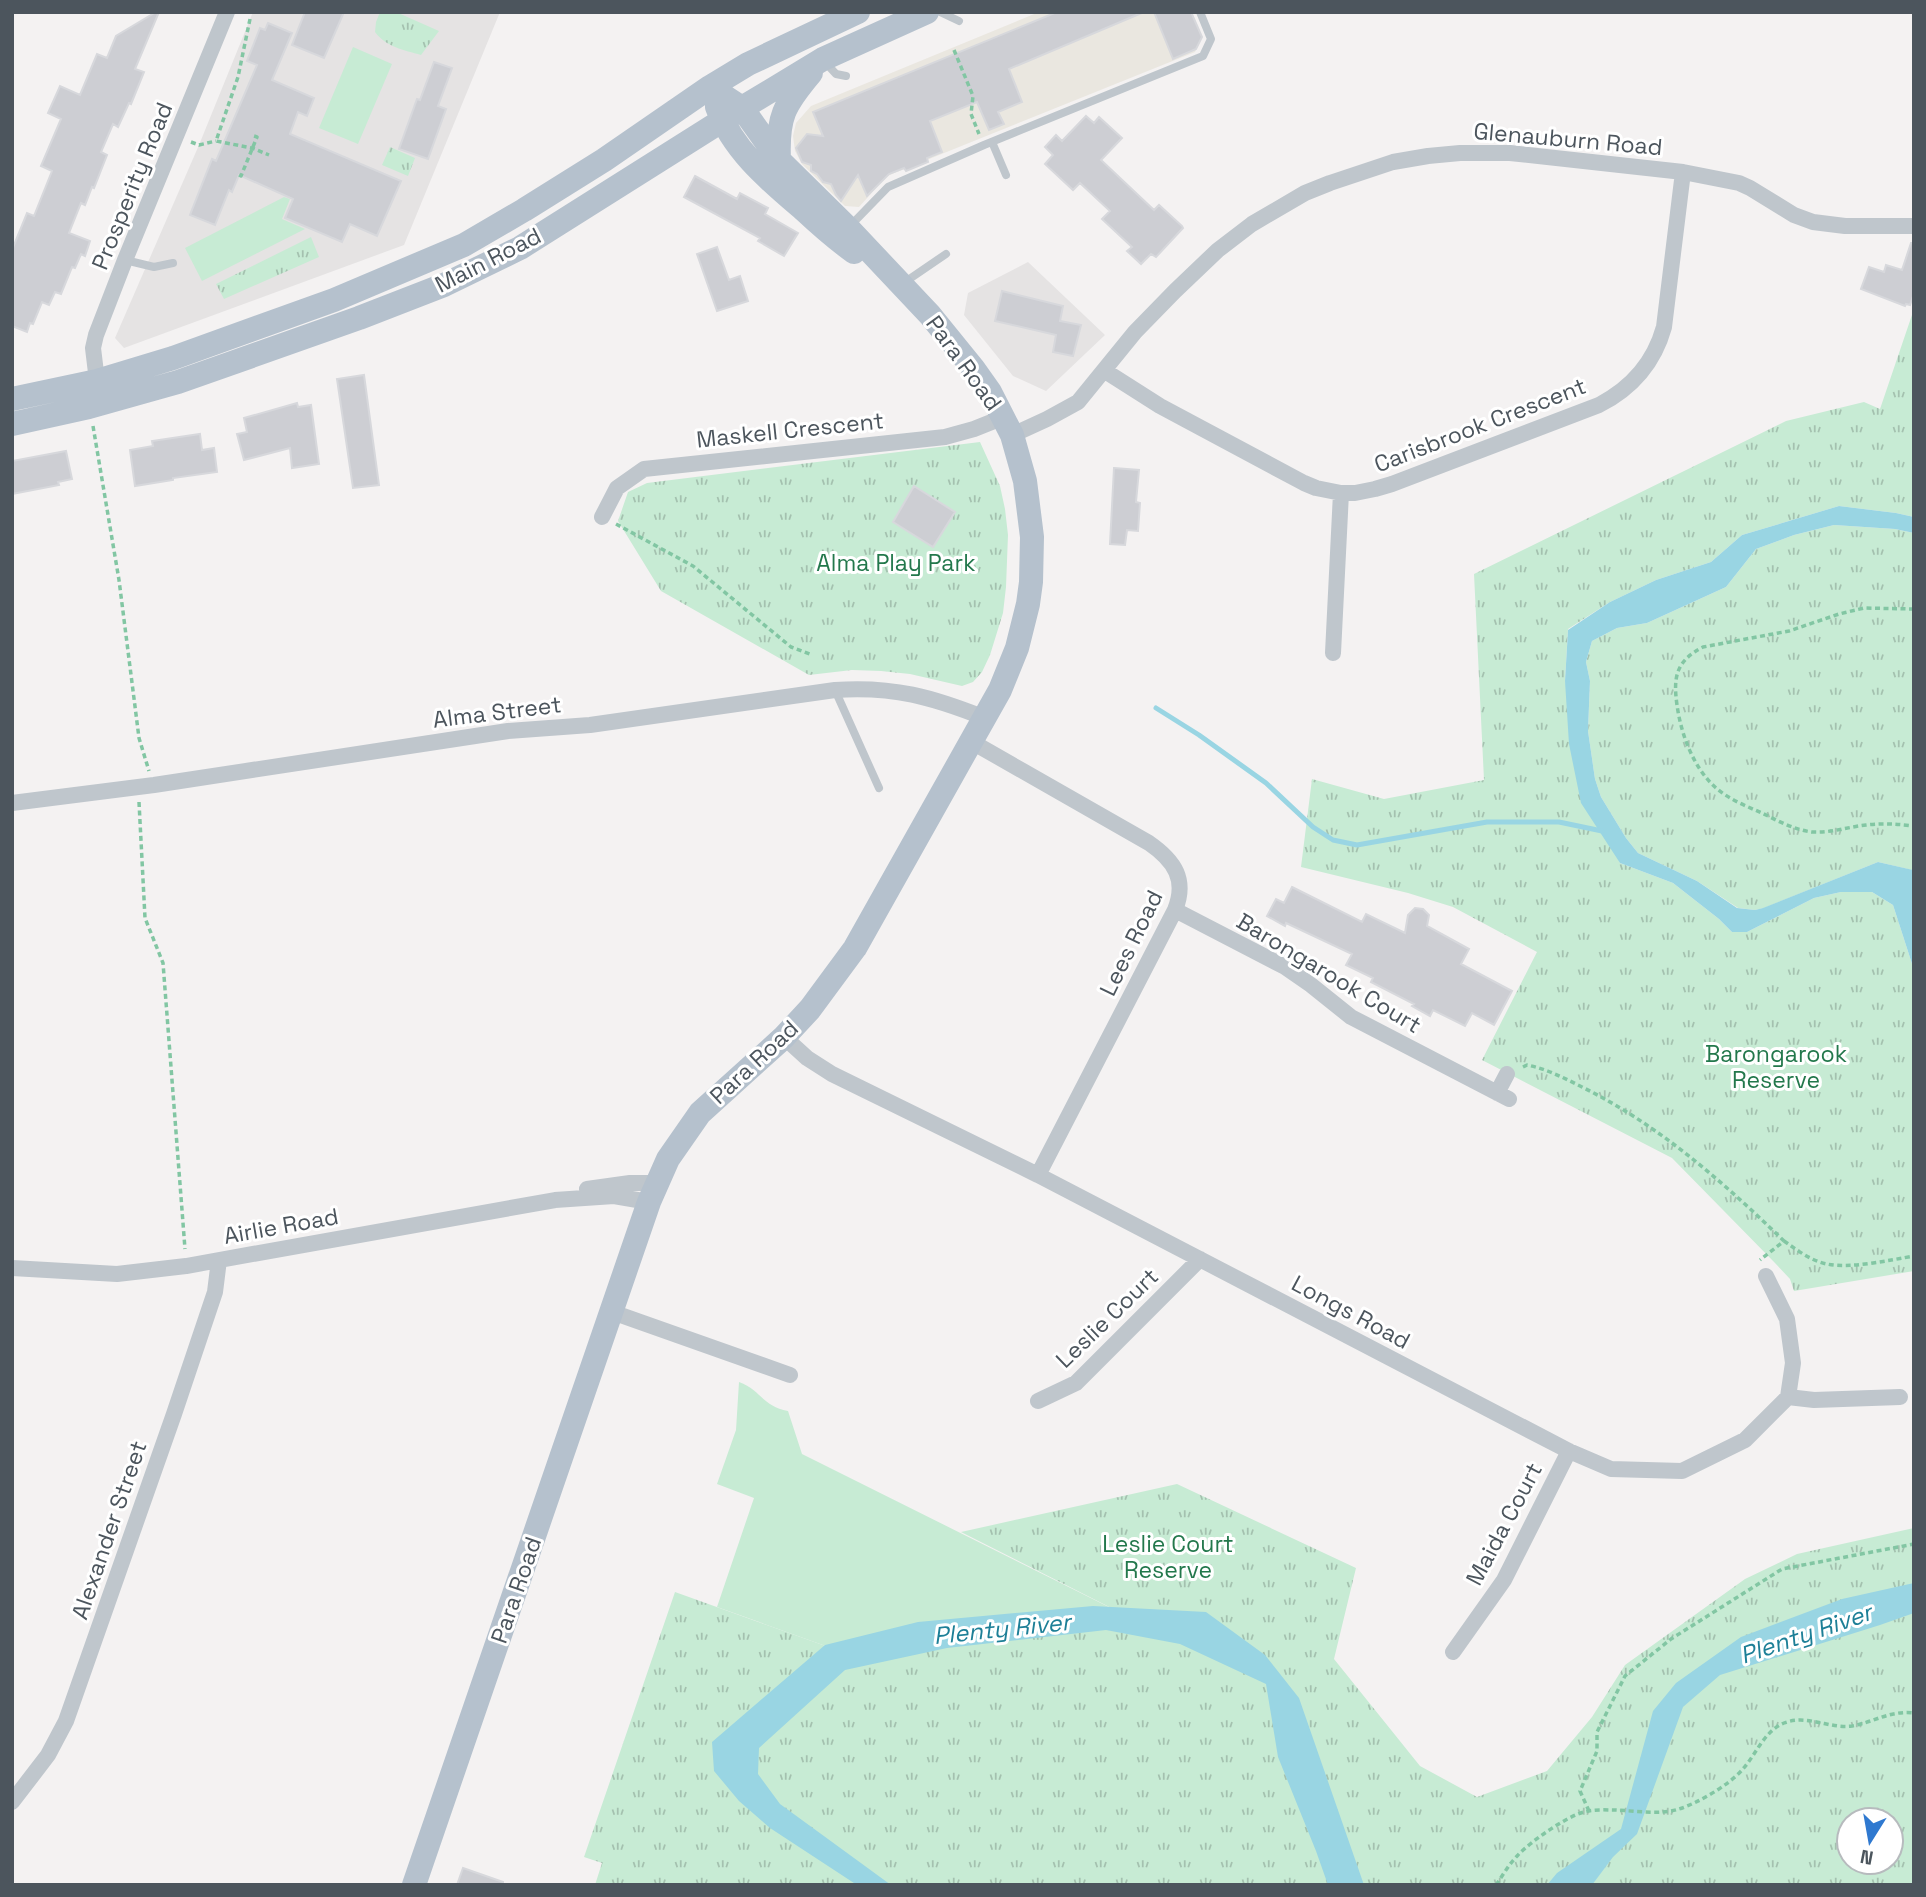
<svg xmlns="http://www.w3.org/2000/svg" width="1926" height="1897" font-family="'Space Grotesk',sans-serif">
<defs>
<pattern id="park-tufts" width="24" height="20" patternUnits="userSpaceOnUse" patternTransform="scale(1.75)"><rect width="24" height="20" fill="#c7ebd4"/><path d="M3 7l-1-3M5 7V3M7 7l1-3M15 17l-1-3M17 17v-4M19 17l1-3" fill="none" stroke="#a4c1af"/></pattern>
</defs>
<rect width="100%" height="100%" fill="#f4f2f2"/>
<path fill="#eae7e0" d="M1039,12H1192L1202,37L1195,52L887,176L859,207L845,206L802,164L795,151L793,136L796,123L811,106Z"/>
<path fill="#e5e3e3" d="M253,12H500L404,245L124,348L115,338L199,145Z
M1028,262L1105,335L1046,391L1013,376L964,315L968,293Z"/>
<path fill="#c7ebd4" d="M353,47L392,64L358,144L319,128Z
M284,197L290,199L282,219L305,229L202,281L185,248Z
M739,1382C761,1390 762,1406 788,1411L802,1454L1135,1620L848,1654L717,1607L754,1498L717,1484L736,1430Z"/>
<path fill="url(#park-tufts)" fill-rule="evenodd" d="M380,12H396L439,31L421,55C404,50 386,47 375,32L376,22Z
M390,147L415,158L408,176L382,165Z
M311,237L319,257L224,299L216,284Z
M1914,309V517L1896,513L1839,506L1742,535L1711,562L1656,580L1610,602L1568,629L1565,681L1620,863L1673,883L1719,919L1732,932H1747L1814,898L1841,892H1872L1893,905L1914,970V1271L1794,1291L1790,1279L1775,1263L1672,1158L1482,1060L1537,952L1453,907L1408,893L1301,867L1312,779L1384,799L1484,780L1474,574L1786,421L1864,402L1880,409Z
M980,442L1000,486L1005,509L1008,535L1006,587L1003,613L990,655L982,672L973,682L962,686L910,674L881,671L852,670L809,675L661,591L618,521L628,492L647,483Z
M1834,525L1895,529L1914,533V872L1912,870L1878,862L1764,908L1755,910L1738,908L1697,881L1638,853L1626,838L1601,797L1595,779L1588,731L1590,681L1586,662L1592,641L1617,628L1647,623L1726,587L1756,549L1794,535Z
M1177,1484L1356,1568L1334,1659L1420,1766L1477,1797L1547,1771L1592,1717L1625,1665L1745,1579L1797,1554L1914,1528V1885H595L602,1863L584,1857L675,1592L848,1654L1133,1619L961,1532ZM1849,1820H1891V1862H1849Z"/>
<path fill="#99d5e3" d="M1839,506L1896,513L1914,517V533L1895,529L1834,525L1794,535L1756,549L1726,587L1647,623L1617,628L1592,641L1586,662L1590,681L1588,731L1595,779L1601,797L1626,838L1638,853L1697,881L1737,908L1755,910L1763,908L1878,862L1913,870L1914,970L1893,905L1872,892H1841L1814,898L1747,932H1732L1719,919L1673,883L1620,863L1581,803L1569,744L1565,681L1568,630L1610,602L1656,580L1711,562L1742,535Z
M1914,1583V1613L1880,1625L1720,1675L1683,1707L1637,1834L1613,1857L1592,1885H1547L1557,1873L1621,1829L1653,1711L1676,1683L1741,1637L1842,1599Z
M1093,1606L1206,1612L1265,1655L1299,1698L1364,1885H1328L1316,1851L1278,1757L1266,1684L1180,1644L1106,1630L947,1648L845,1670L759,1748L758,1774L780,1804L891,1885H857L770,1828L739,1801L714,1771L712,1742L825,1645L918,1622Z"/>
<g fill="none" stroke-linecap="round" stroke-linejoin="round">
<path stroke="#99d5e3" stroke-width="5" d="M1156,708L1199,735L1266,783L1313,827L1333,840L1357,845L1487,822H1559L1602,831"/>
</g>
<path fill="#cdced3" stroke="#d7d8dc" stroke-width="2" d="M156,12H159L135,69L144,72L131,104L129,103L118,127L113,124L101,152L107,155L94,188L92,187L85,205L81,203L69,233L90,241L85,256L81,254L75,268L72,267L61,294L55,292L49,305L42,302L33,324L30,323L27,332L12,326V250L27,213L34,216L52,171L41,166L61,119L48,113L60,86L80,95L97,54L107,58L116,36Z
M305,12H344L324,58L292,45Z
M1057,12H1144L1009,69L1022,102L998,112L1004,124L989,130L977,102L930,121L942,152L927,158L928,162L906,171L904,168L889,174L867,196L858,175L841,201L836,195L831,184L823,182L817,174L811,171V165L802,162L796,148L807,134L823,136L813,112Z
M1154,12H1191L1202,37L1196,49L1173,59Z
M268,23L292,33L272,80L314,98L307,116L298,112L290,134L401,181L377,236L350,224L342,242L285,218L293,199L239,175L232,192L229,190L215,225L190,215L212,159L216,161L257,65L247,61L260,28L265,30Z
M434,62L452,68L438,106L446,109L428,159L399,149L417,99L420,100Z
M1086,116L1094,123L1099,117L1122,138L1101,160L1154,210L1159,205L1182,226L1183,228L1156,257L1151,254L1141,264L1127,251L1132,247L1102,219L1110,211L1080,183L1073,190L1045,164L1053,155L1045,147L1056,135L1062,141Z
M695,176L737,199L740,193L768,208L765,214L798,233L784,256L758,241L760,238L684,197Z
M1911,243H1914V293L1910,305L1906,304L1905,306L1861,289L1869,267L1884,272L1886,265L1902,270Z
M717,247L729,280L740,276L748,301L717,311L697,254Z
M1002,291L1063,306L1060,321L1081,325L1073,356L1053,352L1056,335L995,321Z
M364,375L379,485L353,488L337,379Z
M297,403L298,407L311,405L319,464L292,468L290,448L244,460L237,434L247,432L244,418Z
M200,434L202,450L214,448L217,472L173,478V480L135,486L130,450L153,446L152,441Z
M66,451L72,479L58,482L59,485L12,494V461Z
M1114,468L1139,470L1136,502L1140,503L1138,531L1127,530L1125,545L1110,544Z
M914,486L955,512L933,547L893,522Z
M1292,887L1362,922L1366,914L1405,933L1408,915L1415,908L1423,909L1429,915L1427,926L1469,949L1461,964L1512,991L1494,1025L1472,1013L1465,1026L1433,1010L1430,1016L1412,1006L1414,1004L1371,982L1373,978L1346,965L1352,954L1286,923L1285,926L1267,916L1276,899L1284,903Z
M463,1868L503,1882V1885H457Z"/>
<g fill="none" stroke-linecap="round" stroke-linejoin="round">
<path stroke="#82c6a3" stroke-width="3.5" stroke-dasharray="5 3.5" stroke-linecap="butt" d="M250,19L238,77L216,141L252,148L269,155
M954,50L973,96L971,114L979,134
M191,142L199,145L216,141
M239,175L241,176L257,137L254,136
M93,426L119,580L139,738L149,771
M616,524L693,566L791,647L810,654
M1914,609L1864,608L1839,614L1789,631L1703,647C1676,661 1673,677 1677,705C1681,734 1693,767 1715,787C1728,799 1746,806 1762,813C1778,821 1795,830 1812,832C1831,833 1848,827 1866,825C1882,823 1897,824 1914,826
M139,802L145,918L163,963L185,1249
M1523,1067L1527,1065C1547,1069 1564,1078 1582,1087C1659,1125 1723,1182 1784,1241L1760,1260
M1784,1241C1797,1250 1811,1261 1827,1264C1850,1269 1890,1260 1914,1256
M1589,1811L1580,1791L1597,1751V1732L1625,1676L1671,1639L1782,1569L1914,1544
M1496,1885C1503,1875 1509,1864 1518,1855C1530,1842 1567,1816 1584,1812C1594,1809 1606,1810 1616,1810C1636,1811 1660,1815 1679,1809C1698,1803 1729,1785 1742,1770C1756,1755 1764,1731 1784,1723C1807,1714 1829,1729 1852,1726C1874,1722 1891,1710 1914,1713"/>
<path stroke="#bfc6cc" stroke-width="8" d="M940,12L959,21
M824,61L836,74L846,76
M992,142L1006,175
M851,225L888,187L984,145L1203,56L1211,39L1200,12
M125,260L154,267L173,263
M905,282L946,254
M835,690L879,788"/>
<path stroke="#bfc6cc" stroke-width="16" d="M1105,371L1160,406L1304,483L1316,488L1341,493H1355L1375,489L1392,484L1599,405C1632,388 1654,363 1664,327L1683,172
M97,381L93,348L96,335L125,260L227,12
M1012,435L1047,419L1078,402L1135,332L1175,291L1218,250L1252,224L1305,193L1330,183L1393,162L1428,156L1460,153H1510L1683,172L1739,183L1750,188L1794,215L1813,222L1845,226H1914
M602,517L617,488L644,469L945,437L974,429L1004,417
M1333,653L1341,493
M972,742L1149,843C1175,861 1187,880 1175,910L1038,1175
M12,803L154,785L508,731L590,725L835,690C894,686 932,697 985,718
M1175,910L1285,967L1311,985L1351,1017L1509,1099
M784,1037L807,1058L832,1074L1038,1175L1569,1451L1611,1469L1682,1471L1745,1440L1788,1397L1793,1363L1787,1319L1766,1276
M1497,1093L1507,1074
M587,1189L630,1183H657
M12,1268L117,1274L186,1266L555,1200L614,1196L649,1202
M612,1312L790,1375
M1788,1397L1814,1400L1900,1397
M1038,1401L1076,1383L1200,1259
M1453,1652L1504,1580L1569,1451
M12,1802L48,1755L66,1721L174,1414L215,1292L219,1260"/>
<path stroke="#b5c1cd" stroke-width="24" d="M717,107C733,151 770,181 804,210C820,225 836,239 854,252
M779,160C777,117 784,105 811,73
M12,399L97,381L173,358L334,300L464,245L524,210L604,160L710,87L748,64L858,12
M12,424L89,407L178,382L359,318L444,285L520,248L742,108L823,59L927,12
M414,1885L649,1202L668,1159L700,1113L784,1037L810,1009L855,948L1000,690L1017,648L1028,604L1031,582L1032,537L1025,481L1012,435L990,392L973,368L930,315L848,228L779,160L742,108L710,87"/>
</g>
<g text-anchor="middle" stroke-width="6" stroke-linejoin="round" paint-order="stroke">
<g font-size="23" fill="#4c555d" stroke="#fff">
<text transform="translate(1568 139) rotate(5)" y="8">Glenauburn Road</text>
<text transform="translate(132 186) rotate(-68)" y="8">Prosperity Road</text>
<text transform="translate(488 260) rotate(-27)" y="8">Main Road</text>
<text transform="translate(964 363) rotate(54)" y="8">Para Road</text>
<text transform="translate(1480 425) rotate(-21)" y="8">Carisbrook Crescent</text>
<text transform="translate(790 430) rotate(-6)" y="8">Maskell Crescent</text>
<text transform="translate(497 712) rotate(-7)" y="8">Alma Street</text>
<text transform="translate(1131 943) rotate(-64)" y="8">Lees Road</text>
<text transform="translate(1329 973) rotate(31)" y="8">Barongarook Court</text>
<text transform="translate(754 1062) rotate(-43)" y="8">Para Road</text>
<text transform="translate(281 1226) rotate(-10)" y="8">Airlie Road</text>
<text transform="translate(1351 1312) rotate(28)" y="8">Longs Road</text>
<text transform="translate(1107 1318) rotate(-44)" y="8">Leslie Court</text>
<text transform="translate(1504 1524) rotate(-62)" y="8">Maida Court</text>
<text transform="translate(109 1530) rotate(-71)" y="8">Alexander Street</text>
<text transform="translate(516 1590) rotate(-71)" y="8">Para Road</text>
</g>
<g font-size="23" fill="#23784c" stroke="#fff">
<text x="896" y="571">Alma Play Park</text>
<text x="1776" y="1062">Barongarook<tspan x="1776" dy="26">Reserve</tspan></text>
<text x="1168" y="1552">Leslie Court<tspan x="1168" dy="26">Reserve</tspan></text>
</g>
<g font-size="24" font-style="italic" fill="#1d7f97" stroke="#fff">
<text transform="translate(1002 1629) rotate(-6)" y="8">Plenty River</text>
<text transform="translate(1806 1634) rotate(-19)" y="8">Plenty River</text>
</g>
</g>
<rect width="1926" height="1897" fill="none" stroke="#4c555d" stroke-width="28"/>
<g transform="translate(1870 1841) rotate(191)"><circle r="33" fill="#ffffff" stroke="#b7bbbe" stroke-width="2"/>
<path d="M0-5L12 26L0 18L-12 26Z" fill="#2f79d0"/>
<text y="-10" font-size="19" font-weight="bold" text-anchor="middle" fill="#4c555d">N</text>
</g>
</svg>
